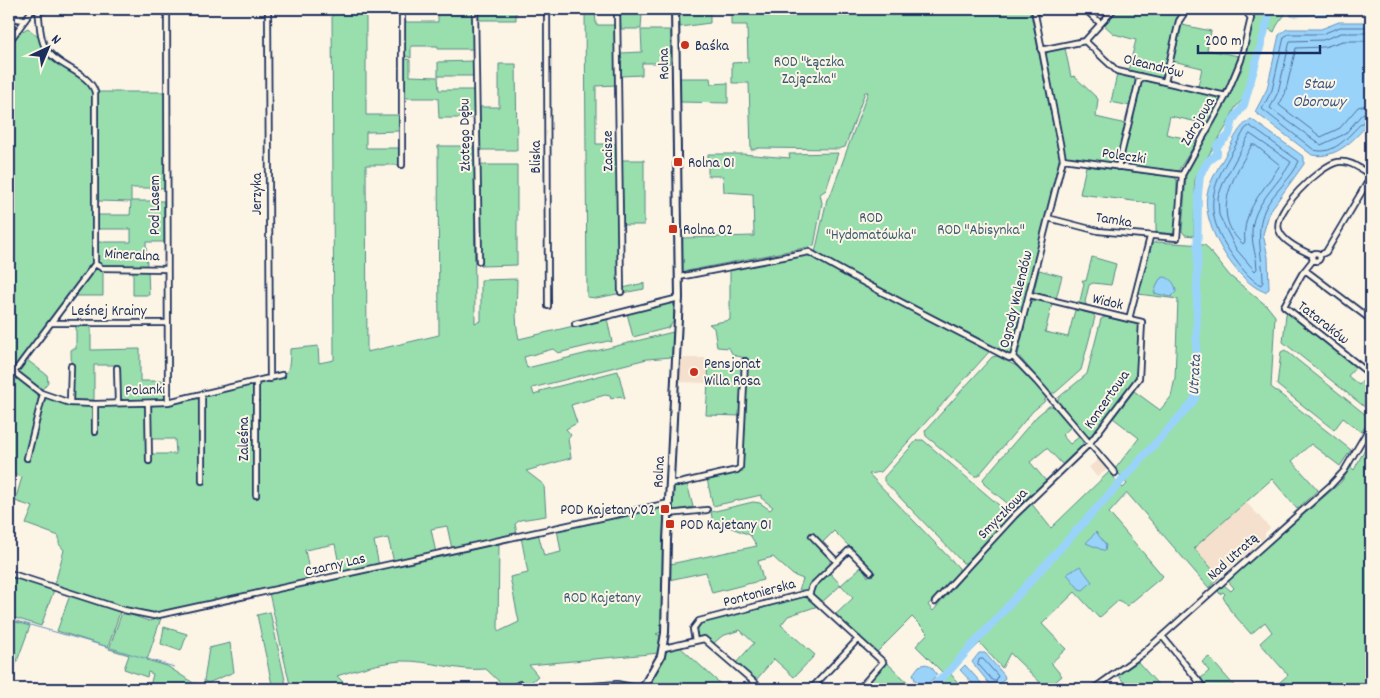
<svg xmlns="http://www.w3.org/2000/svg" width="1380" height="698" font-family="Dekko,sans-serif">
<rect width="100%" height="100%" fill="#fcf5e5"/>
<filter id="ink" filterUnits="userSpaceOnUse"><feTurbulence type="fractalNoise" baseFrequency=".02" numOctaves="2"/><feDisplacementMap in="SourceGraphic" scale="10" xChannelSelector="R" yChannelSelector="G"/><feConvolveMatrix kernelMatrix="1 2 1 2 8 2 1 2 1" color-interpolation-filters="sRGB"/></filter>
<g filter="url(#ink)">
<path fill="#f4e0cc" d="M680,358H709L708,383L679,382Z
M1099,459L1107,469L1097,477L1089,467Z
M1246,502L1270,528L1265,533V537L1219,577L1194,548Z"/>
<path fill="#98dfad" stroke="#5a8786" d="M332,9H366V115H400V131L366,132V148H400V165H366L367,352L439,335L438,146H474L475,323L481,321V280L517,279C517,300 514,319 519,339L607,318L612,342L608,341L558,353L553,349L524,357L527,368L673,332L672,357L647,359L532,388L534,395L540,393V391L618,371L625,399L620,396L611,399L610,396L605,395L571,405L577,423L566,429L571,435L568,439L571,458L526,471L544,485L546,516L520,520L515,524L517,533L452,549L447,526L431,529L436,553L394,562L388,538L374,541L379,566L341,574L335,544L305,550L311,580L157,615L148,611L145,615L54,587L64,550L59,544V536L26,524L33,507L15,501L22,477L9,473V381L14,374L38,394L41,399L28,459L45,396L93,405V432L97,405L146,406L147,464L150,465V454H176L175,439H151V406L170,404L199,396L201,482H204V395L254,384V495L258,496V383C285,378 290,379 290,349L318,346L319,363L334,360Z
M479,9H516V20H479Z
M585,9H595L596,25H616L617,85L596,86V144H617L619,289L644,283V289L596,298L587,297Z
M620,9H671V14H642L641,29H621Z
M679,9H710V23L680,27Z
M731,9H1030L1060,160L1011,356L815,253L827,199L831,194L868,92H865L845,147L838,149L759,148L751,150L749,83H732V63L748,62L747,25H731Z
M1117,9H1144L1152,15L1158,9H1183L1178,14L1163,76L1160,78L1128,71L1136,40L1114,34L1103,24Z
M1248,9H1288C1284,18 1278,21 1274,32L1264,26L1255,63L1243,99L1235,108L1226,127L1195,177L1194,236L1185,235L1182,231L1186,175L1242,69L1255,15Z
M438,12H473V49H438V46H411V58L404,55V22H438Z
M1182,25L1211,31L1207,50L1239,56L1225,90L1221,92L1198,86L1202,68L1173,61Z
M28,28L97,92H165L164,188H131V201H164V242H146L147,266H103L98,262V242H131V229H98V215H130L131,202L98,201L95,118L92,158V264L9,375V46L17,34Z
M641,30H672L670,63H642V75L621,76V53L642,52Z
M1065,48L1071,77L1074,76L1098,99L1096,117L1126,124L1117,161L1113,163L1069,158L1065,154L1046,56L1048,51Z
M407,59L410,60V76L438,77L439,90H474V118H439L438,98H405L404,61Z
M473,61V76H438V62Z
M499,64H516L517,150H480V107H499Z
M1117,74L1133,77L1136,82L1130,106L1111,102Z
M680,78H710L711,84L728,83V103L680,102Z
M1145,81L1219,97L1221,100L1207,124L1170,116L1166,134L1197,141L1178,171L1125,165L1122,161L1142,83Z
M838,153L826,190L820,194L822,203L814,246L682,272V238L754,236L753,194L724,192L723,176H708V154H742L790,158L789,154Z
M622,160H644V225H623Z
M480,165H517V265L481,266Z
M1086,166L1174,177L1177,180L1176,231L1173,234L1156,232V204L1080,194Z
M1155,242L1205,245L1230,276L1267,306L1275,316L1271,387L1351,450L1340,466L1311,444L1292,461L1318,490L1297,509L1272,479L1194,548L1219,577L1209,588L1127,493L1109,513L1163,576L1127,606L1119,600L1099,618L1075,592L1042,624L1066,649L1051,663L1062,676L1047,689L1010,653L1002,668L980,643L950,673L963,689H926L943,673L916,646L928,633L912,617L876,653L835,615L853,598L841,585L862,566L868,577L873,571L834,531L822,543L812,532L808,536L830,558V565L806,590H799L803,579L793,575L773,557L758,561L763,580L712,593L706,572L669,580L670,564L757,546L750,535L729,527L714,529L711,512L753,502L760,503L770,510L773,507L761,498V495L713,506L707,479L743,471L748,361L745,358L733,355L729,348L717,347L714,328L709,324L730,320V270L812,254L824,264L989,352L881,472L869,474L959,568V571L928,605L933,611L1005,529L1031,503L1051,528L1109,472L1123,488L1127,484L1115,469L1139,438L1113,418L1134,391L1160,410L1171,397L1175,378L1178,299L1138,294L1151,245Z
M1092,257L1116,264L1111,285L1093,283L1089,285L1085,302L1087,306L1075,303L1080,301L1084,284L1082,280L1086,281Z
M95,268L103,271V296H76Z
M1039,270L1062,276L1056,299L1036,294L1034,290Z
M133,271H148L149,295H133Z
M1034,300L1052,304L1045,332L1068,337L1075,310L1093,314L1095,317L1081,370L1055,393H1050L1018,355L1030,302Z
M674,301V321L668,328L633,337L627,313Z
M1289,313L1357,366L1348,376L1359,385L1368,375L1371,378V412L1283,342L1286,314Z
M1105,317L1139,325L1136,378L1091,437H1088L1058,402V398L1087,374L1101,319Z
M76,325H91V350L140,349V381H165V397L162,400H123L120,397L118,365H94V400H72L71,349H76Z
M1285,350L1371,419L1361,432L1343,418L1334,430L1277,385L1281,352Z
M997,356L1022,369L1046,397L1044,402L1033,411L978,476H974L926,436L925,431L992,357Z
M27,360L47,375L48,382L41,391L20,375L19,371Z
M709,363L743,364L741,416L706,415Z
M1049,406H1053L1071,427L1062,435L1070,444L1079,437L1083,442V446L1063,465L1047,448L1030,462L1046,481L1016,509L1013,508L984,484L983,479L1037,416Z
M1371,437V689H1272L1288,675L1260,643L1272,632L1265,622L1251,634L1230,610L1223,597L1225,594L1223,592L1220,594L1218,591L1224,585L1231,591L1234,588L1228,581L1341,482L1351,467L1354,470Z
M917,440H923L1007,512L1008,516L966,563H963L884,481V477Z
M687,483L693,507L671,511L673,486Z
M664,506L661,632L656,634L661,636L660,653L529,665L538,676L527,686L518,681L507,689L486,669C457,672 430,660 401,661C379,663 358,669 337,676L350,689H291L269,593L499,542L498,632L519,622L510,577L528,573L521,537L538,533L544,556L561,552L557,529L611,517L617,519Z
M829,572L841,585L821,603L812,595V589Z
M9,574L54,590L41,626L9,616Z
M70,595L120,612L108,647L57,631Z
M805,595L818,606L788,616L781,625L815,655L794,677L774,659L756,680L736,663L754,643L740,630L722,636L714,643L709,639L698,637L696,627L701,623Z
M270,612L287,689H273L257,615Z
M125,613L149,621L161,618L147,660L167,666L198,686L197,689H158L150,686L153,674L148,672L147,677L124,669L129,655L109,649L121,615Z
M9,620L30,626L9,683Z
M164,627L187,634L181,651L161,644Z
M230,643L234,672L208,683L204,681L209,648Z
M680,647L726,689H646L667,651Z
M1209,657L1237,689H1208L1199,680L1209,671L1202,662Z
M886,662L915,689H861Z
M1138,662L1162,689H1129L1118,675Z"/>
<path fill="#9ad3fa" stroke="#6791bc" d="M1289,9H1371V10L1366,13L1291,16Z
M1339,22H1371V120C1357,137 1337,160 1312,155L1255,112L1267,89L1279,35L1287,29H1321Z
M1251,119L1304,157V164L1270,211L1263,234L1268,257L1269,289L1265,292C1236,282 1201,225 1207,194C1210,180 1220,165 1227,152C1234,139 1238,127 1251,119Z
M1163,277C1171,277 1176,285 1176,292L1171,297L1154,293L1159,280Z
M1096,532L1106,545L1105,551L1086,543Z
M1080,566L1092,582L1083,590L1079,589L1067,574Z
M979,653H985L1004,675L1005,678L996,688L992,687L972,662Z
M926,664L932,668L937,675L922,689L917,686L913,674L919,666Z
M965,665L983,685L978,689L960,670Z"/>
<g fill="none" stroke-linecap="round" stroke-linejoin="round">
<path stroke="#4e719c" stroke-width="1" d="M1294,9L1296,11L1350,9
M1371,27H1340L1322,34H1289L1284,37L1272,90L1262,109L1314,150C1341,158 1357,119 1371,118
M1371,33H1341L1323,40L1290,41L1278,92L1270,108L1321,145L1345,134L1362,114L1371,111
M1371,41H1343L1324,47L1296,48L1285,94L1279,105L1321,137L1340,128L1358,107L1371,104
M1250,126L1299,161C1292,179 1273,192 1265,209C1254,233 1263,257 1263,282L1261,285C1249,279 1240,266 1232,255C1195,202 1218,178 1245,129Z
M1250,134L1291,162C1278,186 1251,205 1252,234C1252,246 1257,257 1257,269L1255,271L1236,249L1219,215L1218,197L1224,181Z
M1252,145H1255L1280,165C1265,189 1241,211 1245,242L1243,244C1209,214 1234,176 1252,145Z
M980,659H983L998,676L996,681H993L978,664Z"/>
<path stroke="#6791bc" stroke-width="1" d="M42,9L41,15L51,12H76
M9,619L108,647
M111,648L174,667
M196,683L199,685
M203,688L205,689"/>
<path stroke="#9ad3fa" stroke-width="8" d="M930,689L950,670L1193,402L1196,395L1198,195L1200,175L1208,161L1217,154V146L1229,135L1233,120L1244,105L1267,23L1269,9"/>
<defs>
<path id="street" d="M167,9L168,402
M268,9L270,379
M475,9L479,261
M547,9L548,306
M617,9L621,292
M1085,9L1100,23
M9,18L25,20
M1085,41L1117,71L1226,96
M9,42L33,9
M1041,50L1085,41L1114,9
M1165,82L1179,21L1187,9
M1063,159L1182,175
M402,165V9
M1118,167L1140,76
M1048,218L1098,231L1177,238L1182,175L1226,96L1241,60L1251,18L1244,9
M1312 257a4 4 0 1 1 8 0a4 4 0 1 1-8 0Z
M1312,255C1301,250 1283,242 1279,230C1272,212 1320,165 1338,162C1350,160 1360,169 1369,174L1370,178L1326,252L1320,255
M1313,260L1302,274L1284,306L1371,375
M95,264L102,268L167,269
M1305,270L1371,320
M679,277L809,252C874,290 942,323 1009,358L1013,357
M1030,295L1129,319L1150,237
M51,323H167
M575,324L679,298
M1013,357L1063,159L1034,9
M1013,357L1037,382L1115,473
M117,368L118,403
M14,372L41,393L70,403L95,404L168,402L282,375
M9,379L95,264V92C88,71 56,67 45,47C39,37 40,21 38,9
M256,382V495
M70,403L71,366
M148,403L149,461
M95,404V432
M27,458L43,394
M202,481V395
M670,483H680L737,470L740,467L745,361
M668,514L707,510
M812,536L837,562
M9,573L124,610L154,616L669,503
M809,595L812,586L849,550L871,572
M935,602L1015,515L1089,444L1139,378L1142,322L1129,319
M1162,636L1205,689
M695,641L704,639L762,689
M664,648L695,641L693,629L699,621L807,593L883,662L859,689
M568,688L617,684L642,689
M511,689L520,684L527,689
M811,689L858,639
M1093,689L1142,654L1331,485L1344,471L1371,425"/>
<path id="secondary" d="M642,689L661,656L665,633L667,541L679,298L675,9"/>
</defs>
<use href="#street" stroke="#1b2f5e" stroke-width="8"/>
<use href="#secondary" stroke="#1b2f5e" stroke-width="10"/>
<use href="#street" stroke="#fcf5e5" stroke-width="4.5"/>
<use href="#secondary" stroke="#fcf5e5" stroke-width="6"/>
</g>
</g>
<g fill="#c8321e" stroke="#fcf5e5" stroke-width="2">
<circle cx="685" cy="45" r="5"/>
<rect x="673" y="157" width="10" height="10" rx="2.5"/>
<rect x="668" y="224" width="10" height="10" rx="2.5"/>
<circle cx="694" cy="372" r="5"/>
<rect x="660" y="504" width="10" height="10" rx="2.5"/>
<rect x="665" y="519" width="10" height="10" rx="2.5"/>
</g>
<g text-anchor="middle" stroke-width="4" stroke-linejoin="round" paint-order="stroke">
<g font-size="15" fill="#1b2f5e" stroke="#fcf5e5" text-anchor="start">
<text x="695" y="50">Baśka</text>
<text x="688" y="167">Rolna 01</text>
<text x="683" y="234">Rolna 02</text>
<text x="704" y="368">Pensjonat<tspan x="704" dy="17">Willa Rosa</tspan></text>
<text x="655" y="514" text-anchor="end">POD Kajetany 02</text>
<text x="680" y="529">POD Kajetany 01</text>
</g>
<g font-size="15" fill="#3a5b72" stroke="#fcf5e5">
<text x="809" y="66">ROD "Łączka<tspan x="809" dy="17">Zajączka"</tspan></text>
<text x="871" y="222">ROD<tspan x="871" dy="17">"Hydomatówka"</tspan></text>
<text x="981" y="234">ROD "Abisynka"</text>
<text x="602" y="602">ROD Kajetany</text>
</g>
<g font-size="15" fill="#1b2f5e" stroke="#fcf5e5">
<text transform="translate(663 64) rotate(-91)" y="5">Rolna</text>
<text transform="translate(1154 65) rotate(14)" y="5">Oleandrów</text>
<text transform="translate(1197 121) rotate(-60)" y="5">Zdrojowa</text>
<text transform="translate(464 135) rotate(-91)" y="5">Złotego Dębu</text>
<text transform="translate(607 151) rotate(-91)" y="5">Zacisze</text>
<text transform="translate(1124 155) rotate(8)" y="5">Poleczki</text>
<text transform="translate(535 157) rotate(-90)" y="5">Bliska</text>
<text transform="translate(256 194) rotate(-90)" y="5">Jerzyka</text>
<text transform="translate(154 205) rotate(-90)" y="5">Pod Lasem</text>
<text transform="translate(1114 219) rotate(9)" y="5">Tamka</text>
<text transform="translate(132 254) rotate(3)" y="5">Mineralna</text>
<text transform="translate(1015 299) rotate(-76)" y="5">Ogrody Walendów</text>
<text transform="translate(1108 301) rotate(13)" y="5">Widok</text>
<text x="109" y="315">Leśnej Krainy</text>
<text transform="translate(1324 322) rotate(38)" y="5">Tataraków</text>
<text transform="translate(145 389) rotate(-2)" y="5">Polanki</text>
<text transform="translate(1106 399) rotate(-55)" y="5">Koncertowa</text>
<text transform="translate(243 439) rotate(-90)" y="5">Zaleśna</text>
<text transform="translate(658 472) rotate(-87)" y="5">Rolna</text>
<text transform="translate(1002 513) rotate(-46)" y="5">Smyczkowa</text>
<text transform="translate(1232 556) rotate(-42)" y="5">Nad Utratą</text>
<text transform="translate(335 564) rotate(-13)" y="5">Czarny Las</text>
<text transform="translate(759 592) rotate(-15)" y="5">Pontonierska</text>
</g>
<g font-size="16" font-style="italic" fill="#3b5885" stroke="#fcf5e5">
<text x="1319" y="88">Staw<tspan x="1319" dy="18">Oborowy</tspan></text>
<text transform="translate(1193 375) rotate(-87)" y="6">Utrata</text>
</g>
</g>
<rect width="1380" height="698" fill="none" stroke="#fcf5e5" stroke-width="30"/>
<rect x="15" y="15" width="1350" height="668" fill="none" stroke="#1b2f5e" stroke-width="2" filter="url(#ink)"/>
<g transform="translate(48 48) rotate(44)" stroke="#fcf5e5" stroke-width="4" paint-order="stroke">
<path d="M0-4L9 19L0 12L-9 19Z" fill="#1b2f5e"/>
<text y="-8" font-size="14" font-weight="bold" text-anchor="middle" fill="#1b2f5e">N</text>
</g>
<path d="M1198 45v8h122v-8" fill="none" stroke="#1b2f5e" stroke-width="2.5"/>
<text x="1205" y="45" font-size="15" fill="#1b2f5e" stroke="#fcf5e5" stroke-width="4" paint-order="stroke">200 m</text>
</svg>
